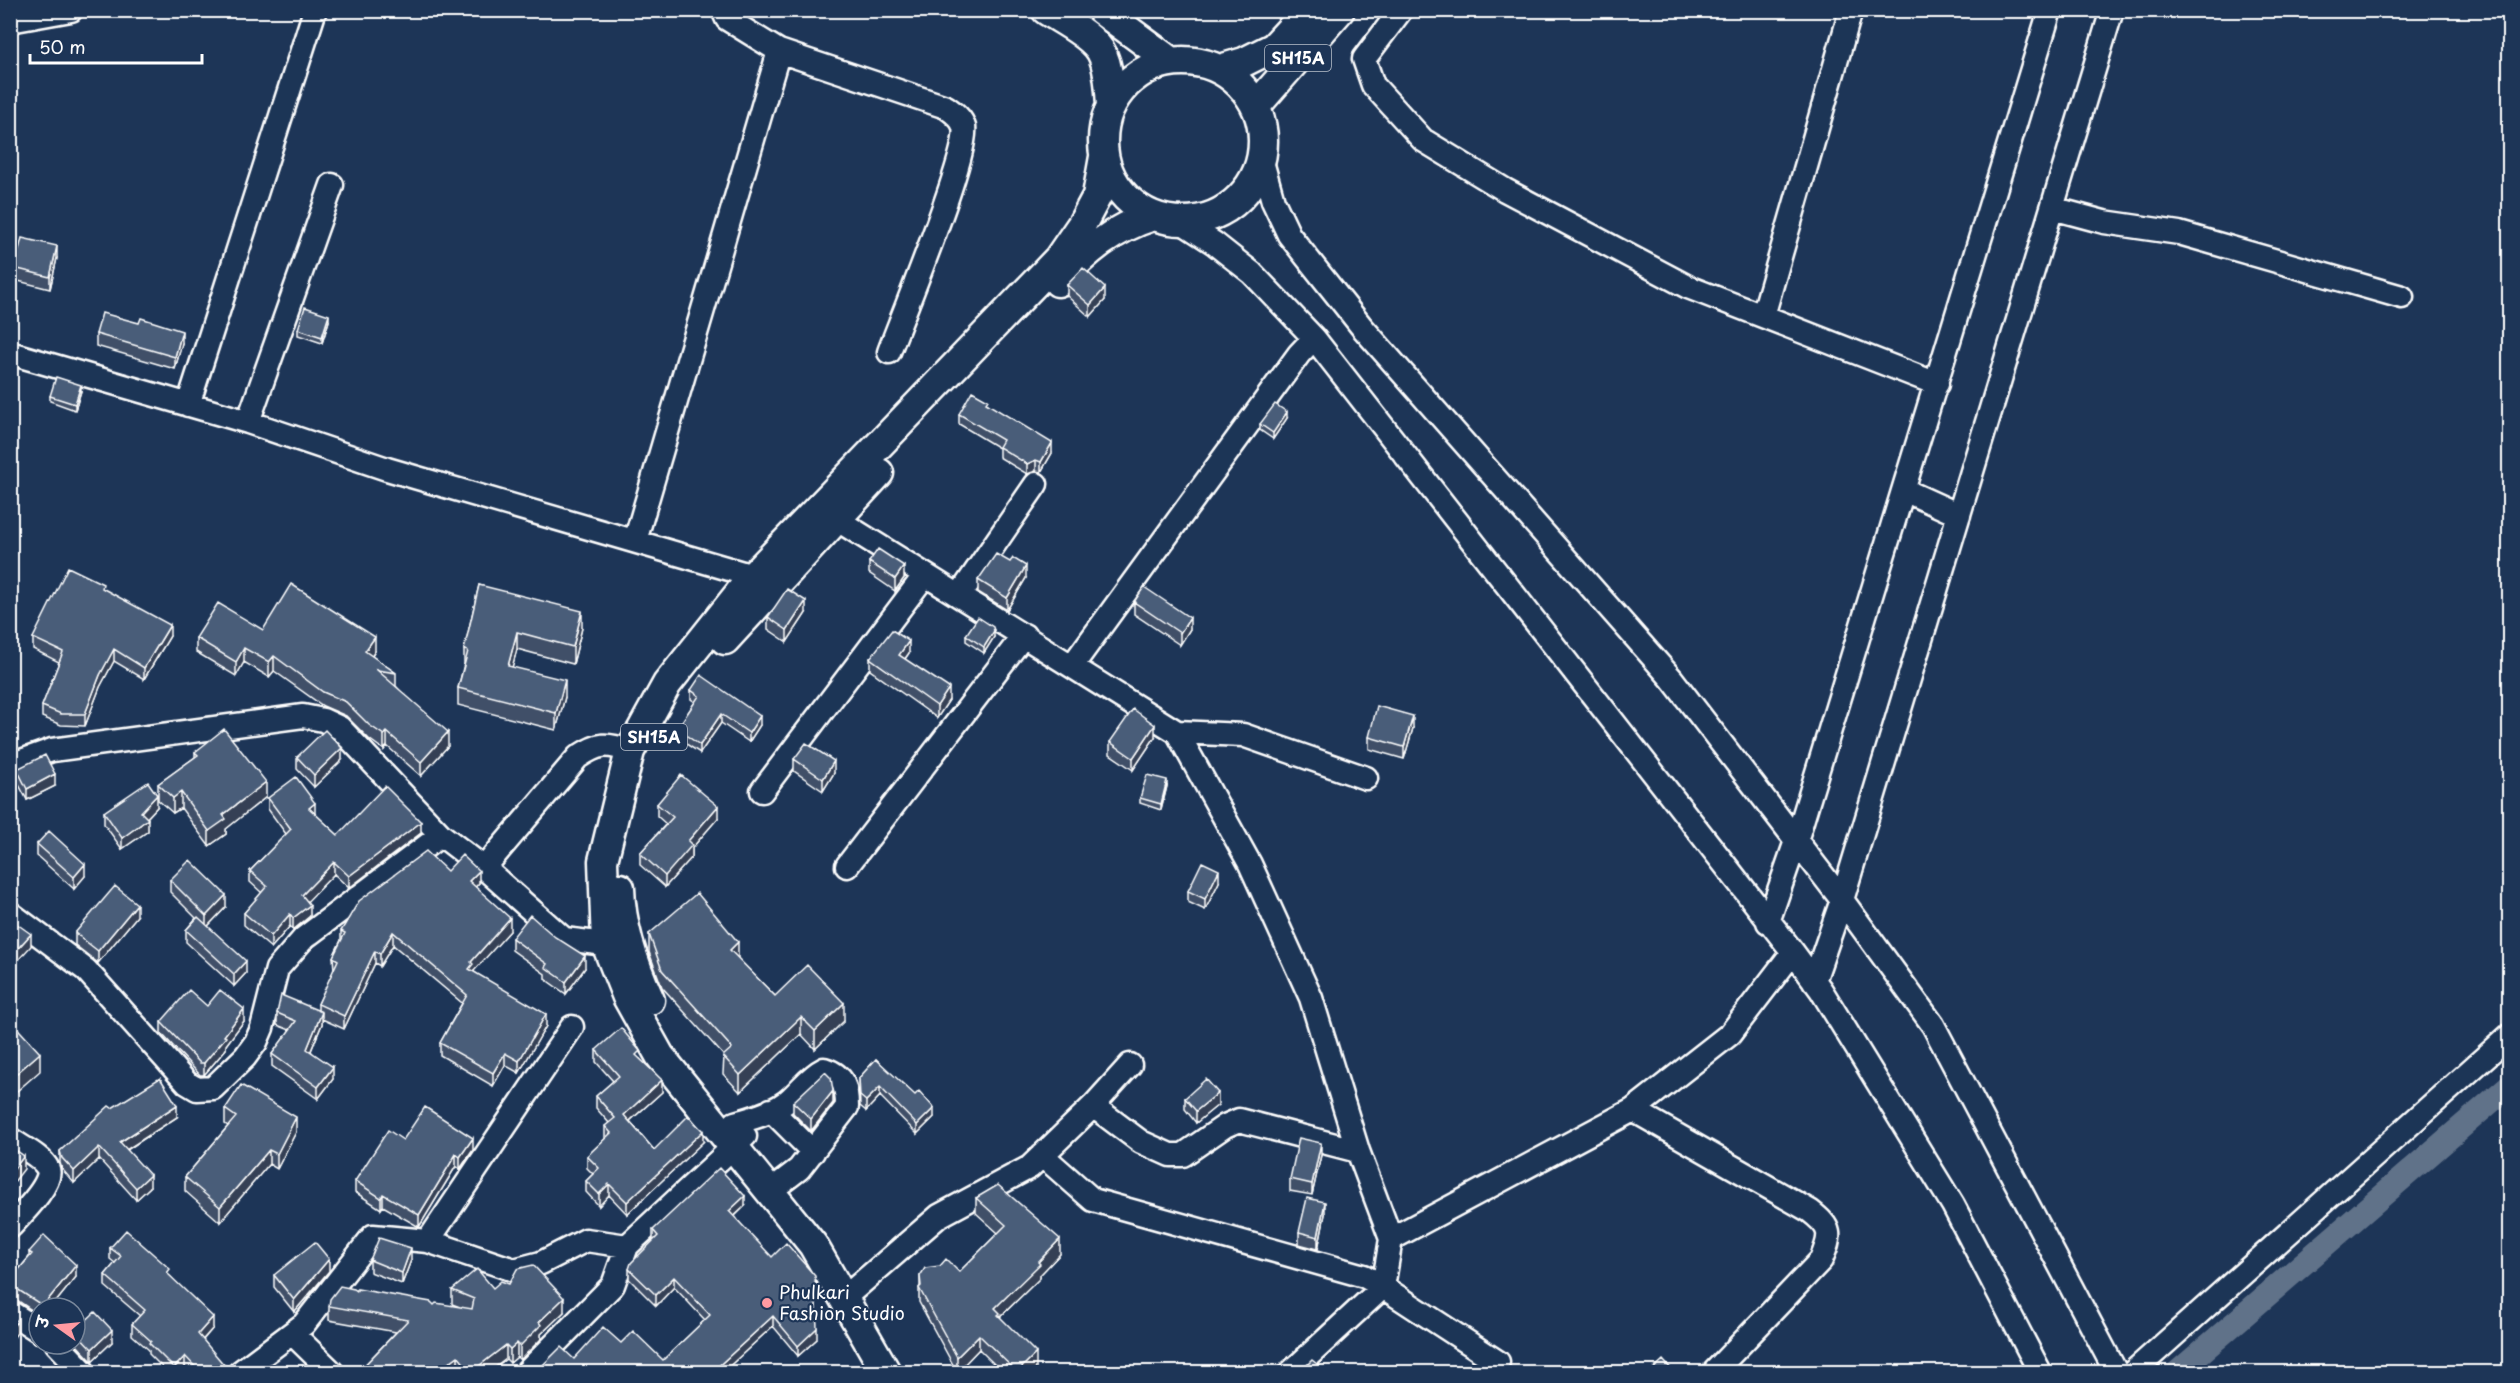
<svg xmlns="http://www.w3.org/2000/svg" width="2520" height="1383" font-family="'Playpen Sans','Playpen Sans Deva',sans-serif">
<rect width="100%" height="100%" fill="#1d3557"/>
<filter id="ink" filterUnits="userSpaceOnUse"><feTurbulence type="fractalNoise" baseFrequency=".0167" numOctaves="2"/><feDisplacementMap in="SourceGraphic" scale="12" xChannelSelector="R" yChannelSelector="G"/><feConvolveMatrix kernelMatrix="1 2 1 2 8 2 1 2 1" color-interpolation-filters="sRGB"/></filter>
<g filter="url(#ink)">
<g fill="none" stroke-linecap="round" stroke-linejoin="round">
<path stroke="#617289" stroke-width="24" d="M2178,1372L2510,1085"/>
<defs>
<path id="minor" d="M1401,10L1364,59L1373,85L1423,140L1505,190L1688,287L1937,384
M10,21L71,10
M779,51L946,107C953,112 962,118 964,127C970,153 902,316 889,352
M1261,158L1273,201L1289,235L1362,327L1672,679L1842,900L1933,1025L2116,1372
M2052,208L2104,222L2179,233L2402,297
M1180,221L1214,243L1252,273L1314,338L1793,952L1821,990L1953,1205L2040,1372
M1763,316L1851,10
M10,353L248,422L387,469L753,576
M188,405L315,10
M248,422L332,185
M1904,490L1959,515
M836,519L1177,732L1250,864L1311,998L1358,1151
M635,541L779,51L727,19L723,10
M959,596L1036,484
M1072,666L1299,354L1314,338
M1177,732L1243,735L1366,778
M10,765L52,750L303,716L323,720L340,728L441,835L484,868L564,939L606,944L620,938
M762,791L925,575
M847,866L1024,635
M484,868L578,757C599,743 606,743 630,751
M10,913L86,970L187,1083L197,1089L213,1088L245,1057L256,1042L262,1028L277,969L304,938L441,835
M1768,922L1796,841L2050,10
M1814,981L1842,900L2112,10
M1093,1106L1141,1142L1170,1155H1183L1225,1126L1239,1120L1358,1151L1391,1239L1633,1110L1730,1034L1793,952
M771,1110L813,1152
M1633,1110L1810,1211C1832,1228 1832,1234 1821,1260L1714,1372
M735,1123C754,1118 778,1111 792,1097C803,1087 810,1076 824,1069C844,1075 847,1088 847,1107L799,1169L782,1182
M10,1139C21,1147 42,1156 48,1169C54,1183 20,1216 10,1227
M1042,1155L1093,1200L1364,1276L1383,1287L1391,1239
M428,1241L514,1270L541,1263L586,1240L627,1246
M844,1298L939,1216L1030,1167L1093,1106L1130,1065
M10,1312L39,1331
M292,1333L332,1372
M57,1344L84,1372
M240,1372L304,1324L373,1236L428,1241L572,1027
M527,1372L613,1285L627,1246L745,1136
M1291,1372L1383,1287L1498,1362
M2133,1372L2510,1035"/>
<path id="major" d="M1046,10C1063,21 1084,31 1097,46C1109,59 1110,89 1111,106
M1101,10L1170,61
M1103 141a80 80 0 1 1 160 0a80 80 0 1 1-160 0Z
M1220,69L1244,62L1274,47L1308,10
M1256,106L1340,10
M1058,282C1085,252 1114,228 1153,216
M725,640L879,473
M620,888C621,927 634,965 650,1000
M886,1372L813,1245L660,1056L627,997L606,944L603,861L630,751L667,684L753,576L1058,259L1082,224L1097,196L1104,157"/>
</defs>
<use href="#minor" stroke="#fff" stroke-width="27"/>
<use href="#major" stroke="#fff" stroke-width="33"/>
<use href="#minor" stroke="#1d3557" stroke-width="22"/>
<use href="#major" stroke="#1d3557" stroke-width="28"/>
</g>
<path fill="#405068" stroke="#fff" stroke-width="1.5" d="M57,258L50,289L14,280V268Z
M1067,285L1105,300L1090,317L1067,296Z
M329,321L322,343L298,335V329Z
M96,334L182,343L175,369L96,346Z
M81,391L75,410L50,401V396Z
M988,404L1052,453L1041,472L1036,471L1027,474L999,457V448L959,424V414Z
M1287,418L1273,439L1260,430V424Z
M869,562L904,578L895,591L869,573Z
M1026,578L1007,610L978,592V580Z
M479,585L582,628L573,664L517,649L512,667L565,697L556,730L458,705V688L464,664V650Z
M103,589L170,636L144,679L114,661L100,687L85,726L61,725L42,717V706L59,662L33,649V638Z
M1134,602L1190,629L1180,645L1134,614Z
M806,613L787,642L768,629V617Z
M263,630L375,651L372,656L396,673V686L448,746L421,776L387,746L384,750L369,739L346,716L323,706L274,671L269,677L244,662L236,676L196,652V638Z
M966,635L994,637L984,653L966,641Z
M909,653L905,659L949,700L937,718L870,670V658Z
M691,690L760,725L749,742L721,723L700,753L677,738V729L695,702L691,699Z
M1413,728L1404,759L1369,749V737Z
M1155,737L1133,770L1110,754V742Z
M195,752L266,797L226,829V834L209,846L181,808L173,813L158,800V784L195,757Z
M297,757L342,760L314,787L297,769Z
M794,759L834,773L823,791L794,771Z
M17,769L55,786L27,800L17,781Z
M1167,786L1161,810L1140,803V798Z
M268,798L315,814L338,835L421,833L349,888L334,874L307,901L310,916L293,930L290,926L271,948L244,925V913L262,893L250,882V871L286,834L268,809Z
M657,804L718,818L692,848V857L665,887L640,865V853L666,824L657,816Z
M157,807L147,818L148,831L122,849L104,824V812Z
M37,844L85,876L74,889L37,856Z
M447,871L479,883L475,887L510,931L473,971L546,1026L519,1073L505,1065L493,1086L440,1055V1043L462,1003L393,945L380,966L375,963L344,1029L322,1019V1024L311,1051L333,1079L318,1099L272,1066V1054L290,1030L277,1025V1013L318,1010V1004L334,970L333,957L341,940V931Z
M170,880L226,907L208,926L246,973L234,986L186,942V930L196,918L170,892Z
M1219,882L1205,910L1188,902V891Z
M137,916L98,963L75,945V933Z
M649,934L738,959L775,996L844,1021L815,1049L801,1034L740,1092L723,1074L724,1056L662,987L649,952Z
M512,938L585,968L566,994L545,979V974L512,950Z
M207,1006L244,1021L226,1045V1049L204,1075H200L161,1033V1022Z
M596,1050L640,1059L662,1092L630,1121L654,1150L703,1142L627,1214L609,1195L599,1206L586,1192V1181L593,1174L587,1168V1156L605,1139V1126L609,1123L596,1108V1096L613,1081L596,1062Z
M876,1059L934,1117L917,1134L880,1096L866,1111L860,1106L859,1078Z
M1185,1098L1218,1105L1196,1123L1185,1109Z
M793,1102L833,1103L811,1131L793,1113Z
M112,1108L177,1117L127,1150L150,1187L136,1200L99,1159L74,1183L62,1169L60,1163V1151Z
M225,1109L296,1132L277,1169L269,1164L220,1222L185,1191V1177L228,1126L225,1124Z
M403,1140L473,1150L460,1169L456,1166L419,1227L383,1206L381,1209L355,1192V1181Z
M1321,1155L1312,1195L1290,1191V1179Z
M976,1198L1060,1254L1040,1275V1278L1000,1317L1036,1368L1031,1372H1002L979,1349L957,1372L919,1302V1288L920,1286V1276L959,1272L998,1233L976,1213Z
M745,1206L735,1216L817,1339L798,1356L773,1326L723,1372H540V1368L574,1359L621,1343L663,1360L705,1320L674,1287L656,1306L629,1279V1269L653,1241V1230Z
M1325,1214L1318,1249L1299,1244V1232Z
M110,1248L170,1276L213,1328L203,1340L225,1372H190L185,1367L180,1372H167L149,1354V1350L132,1335V1324L140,1316L105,1286V1275L115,1263L110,1259Z
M29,1252L76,1277L51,1308H39V1315L17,1300H10V1280L29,1257Z
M370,1260H411L402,1284L370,1272Z
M329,1271L294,1312L274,1287V1275Z
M493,1288L564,1312L541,1334V1339L520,1360L517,1357L510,1363L506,1359L489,1372H460L458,1370L455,1372H358L396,1332L329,1320V1306L357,1291L434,1305L460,1307L452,1304V1290Z
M75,1331L112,1342L92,1361L75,1343Z"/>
<path fill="#344155" stroke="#fff" stroke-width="1.5" d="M57,246V258L50,289V277Z
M1105,288V300L1090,317V305Z
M329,315V321L322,343V337Z
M182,331V343L175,369V357Z
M81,385V391L75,410V404Z
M1287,412V418L1273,439V433Z
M1052,443V453L1041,472V462Z
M1036,460V471L1027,474V464Z
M904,566V578L895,591V579Z
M1026,566V578L1007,610V598Z
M806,601V613L787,642V630Z
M582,611V628L573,664V647Z
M1190,618V629L1180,645V633Z
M170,625V636L144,679V668Z
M994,631V637L984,653V647Z
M517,632V649L508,683V666Z
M375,637V651L365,666V651Z
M909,641V653L899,667V655Z
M244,648V662L236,676V662Z
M114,649V661L100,687L85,726V714L100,675Z
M274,656V671L269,677V662Z
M565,680V697L556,730V713Z
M949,688V700L937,718V706Z
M721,714V723L700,753V745Z
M760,716V725L749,742V733Z
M1413,716V728L1404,759V747Z
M1155,725V737L1133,770V758Z
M387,732V746L384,750V735Z
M448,732V746L421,776V762Z
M342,748V760L314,787V775Z
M834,761V773L823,791V779Z
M55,774V786L27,800V789Z
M1167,780V786L1161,810V804Z
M266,782V797L226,829V834L209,846V831L223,815Z
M181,792V808L173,813V798Z
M157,795V807L141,824V812Z
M315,803V814L309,808Z
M718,806V818L692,848V857L665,887V876L688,841Z
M148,819V831L122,849V838Z
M421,822V833L349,888V876Z
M334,862V874L302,907V895Z
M85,864V876L74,889V877Z
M1219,870V882L1205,910V899Z
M479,871V883L469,894V881Z
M226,895V907L206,928V916Z
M137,904V916L98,963V951Z
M310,905V916L293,930V918Z
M290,914V926L271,948V936Z
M510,918V931L473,972L469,969L471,962Z
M393,932V945L380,966V954Z
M31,934V946L10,969V957Z
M738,942V960L730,950Z
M375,951V963L344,1029V1016Z
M585,956V968L566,994V982Z
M246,961V973L234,986V974Z
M844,1003V1021L815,1049V1031Z
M244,1009V1021L226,1045V1049L204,1075V1063Z
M322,1012V1024L307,1060V1049Z
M546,1014V1026L519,1073V1061Z
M801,1017V1034L740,1092V1075Z
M40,1053V1071L10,1097V1079Z
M505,1053V1065L493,1086V1073Z
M333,1067V1079L318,1099V1087Z
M662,1080V1092L624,1126V1115Z
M880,1087V1096L866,1111V1101Z
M833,1091V1103L811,1131V1119Z
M1218,1093V1105L1196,1123V1111Z
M177,1105V1117L120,1154V1142Z
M934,1108V1117L917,1134V1125Z
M296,1117V1132L277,1169V1154Z
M703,1131V1142L627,1214V1202Z
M473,1138V1150L460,1169V1157Z
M1321,1143V1155L1312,1195V1184Z
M99,1147V1159L74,1183V1171Z
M269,1150V1164L220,1222V1207Z
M456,1154V1166L419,1227V1215Z
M24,1156V1169L10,1187V1174Z
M150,1175V1187L136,1200V1188Z
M609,1184V1195L599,1206V1194Z
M383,1194V1206L381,1209V1198Z
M745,1196V1206L729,1221V1211Z
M1325,1202V1214L1318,1249V1237Z
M1060,1239V1254L1040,1275V1278L1000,1317L995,1308Z
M411,1248V1260L402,1284V1273Z
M329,1259V1271L294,1312V1300Z
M76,1265V1277L51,1308H43V1306Z
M674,1277V1287L656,1306V1295Z
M564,1298V1312L541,1334V1339L520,1360V1346L539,1322Z
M773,1316V1326L723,1372H712Z
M213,1317V1328L198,1345V1334Z
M17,1321V1333L10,1342V1330Z
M817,1328V1339L798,1356V1346Z
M112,1330V1342L92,1361V1349Z
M979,1335V1349L957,1372V1357Z
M517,1343V1357L510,1363V1349Z
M506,1345V1359L489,1372H471Z
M1036,1353V1368L1031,1372H1017Z
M185,1356V1367L180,1372H174V1368Z
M458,1356V1370L455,1372H436Z
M225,1366V1372H218Z
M424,1366V1372H418Z"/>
<path fill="#4a5d79" stroke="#fff" stroke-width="1.5" d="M22,238L57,246L50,277L14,268Z
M1083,268L1105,288L1090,305L1067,285Z
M305,307L329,315L322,337L298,329Z
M102,313L139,323L141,318L182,331L175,357L96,334Z
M56,377L81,385L75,404L50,396Z
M972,391L988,400L986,403L1052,443L1041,462L1036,460L1027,464L999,447L1003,440L959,414Z
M1275,404L1287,412L1273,433L1260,424Z
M878,549L904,566L895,579L869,562Z
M996,554L1010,562L1013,558L1026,566L1007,598L978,580Z
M68,567L103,584L102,588L170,625L144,668L114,649L100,675L85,714H61L42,706L63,652L33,638Z
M291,584L375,637L365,651L396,673L377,670L448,732L421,762L387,732L384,735L369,725L346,702L323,692L274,656L269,662L244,648L236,662L196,638L218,603L263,630Z
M479,585L582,611L573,647L517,632L508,666L565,680L556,713L458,688L468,651L464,650Z
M1144,587L1190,618L1180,633L1134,602Z
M787,589L806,601L787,630L768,617Z
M978,617L993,627L994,631L984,647L966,635Z
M892,630L909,641L899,655L949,688L937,706L870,658Z
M701,675L760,716L749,733L721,714L700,745L677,729L699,696L691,690Z
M1377,706L1413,716L1404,747L1369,737Z
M1133,709L1155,725L1133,758L1110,742Z
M224,729L266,782L223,815L226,819L209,831L181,792L173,798L158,784L198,755L195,752Z
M325,730L342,748L314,775L297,757Z
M806,743L834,761L823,779L794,759Z
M45,755L55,774L27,789L17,769Z
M681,775L718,806L688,841L692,845L665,876L640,853L673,817L657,804Z
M1147,775L1167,780L1161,804L1140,798Z
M296,777L315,803L309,808L338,835L385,786L421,822L349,876L334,862L302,895L310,905L293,918L290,914L271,936L244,913L267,886L250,871L291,829L268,798Z
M148,782L157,795L141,812L148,819L122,838L104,812Z
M49,831L85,864L74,877L37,844Z
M426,851L447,871L462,855L479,871L469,881L510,918L471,962L473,964L469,969L546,1014L519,1061L505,1053L493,1073L440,1043L467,995L393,932L380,954L375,951L344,1016L318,1004L338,960L333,957L345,933L341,931L359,901Z
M190,860L226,895L206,916L170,880Z
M1202,862L1219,870L1205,899L1188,891Z
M115,886L137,904L98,951L75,933Z
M697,893L738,942L730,950L775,996L807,965L844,1003L815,1031L801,1017L740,1075L723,1056L732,1048L662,970L649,934Z
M530,915L555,937L585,956L566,982L545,967L547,964L512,938Z
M198,917L246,961L234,974L186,930Z
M10,919L31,934L10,957Z
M189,990L207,1006L220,990L244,1009L224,1036L226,1037L204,1063H200L161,1022Z
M281,995L322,1012L307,1049L333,1067L318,1087L272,1054L296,1021L277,1013Z
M10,1020L40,1053L10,1079Z
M621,1028L640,1051L636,1055L662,1080L624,1115L654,1150L688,1116L703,1131L627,1202L609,1184L599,1194L586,1181L599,1168L587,1156L611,1133L605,1126L615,1118L596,1096L619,1076L596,1050Z
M876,1059L915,1095L919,1091L934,1108L917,1125L880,1087L866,1101L860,1096L859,1078Z
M825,1072L831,1078L833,1091L811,1119L793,1102Z
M160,1078L177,1105L120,1142L150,1175L136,1188L99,1147L74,1171L62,1158L60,1151L109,1106L112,1108Z
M1206,1079L1218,1093L1196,1111L1185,1098Z
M241,1085L296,1117L277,1154L269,1150L220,1207L185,1177L236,1117L225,1109Z
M425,1107L473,1138L460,1157L456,1154L419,1215L383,1194L381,1198L355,1181L388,1130L403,1140Z
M1299,1138L1321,1143L1312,1184L1290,1179Z
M10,1146L24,1156L10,1174Z
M719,1168L745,1196L729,1211L772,1257L786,1243L815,1276L817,1328L798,1346L773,1316L712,1372H545L540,1368L561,1347L574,1359L603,1327L621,1343L633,1331L663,1360L710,1315L674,1277L656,1295L629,1269L631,1263L658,1236L653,1230Z
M998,1185L1060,1239L1038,1262L1040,1264L995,1308L1000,1313L998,1315L1036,1353L1017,1372L979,1335L957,1357L919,1288L921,1286L920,1276L925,1268L940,1266L946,1259L959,1272L1006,1225L976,1198Z
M1307,1198L1325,1202L1318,1237L1299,1232Z
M126,1230L170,1269L167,1273L213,1317L198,1334L225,1366L218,1372H200L185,1356L174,1368L149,1343L151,1341L132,1324L145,1310L105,1275L121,1256L110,1248Z
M44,1235L76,1265L43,1306L17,1289L10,1288V1280L32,1254L29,1252Z
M379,1238L411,1248L402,1273L370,1260Z
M315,1242L329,1259L294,1300L274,1275Z
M533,1265L564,1298L539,1322L541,1325L520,1346L517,1343L510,1349L506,1345L471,1372L458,1356L436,1372H429L424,1366L418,1372H358L408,1320L329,1306L330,1299L340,1286L354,1289L357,1291V1289L431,1302L434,1305L436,1303L472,1309L474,1299L452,1290L477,1269L493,1288L501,1281L509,1284L517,1269Z
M95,1312L112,1330L92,1349L75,1331Z
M10,1316L17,1321L10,1330Z
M1312,1360L1327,1372H1300Z
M1663,1360L1674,1372H1650Z
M840,1366L846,1372H833Z"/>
</g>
<circle fill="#ff9aa2" stroke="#1d3557" stroke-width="2" cx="767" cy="1303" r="6"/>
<g text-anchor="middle" stroke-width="4.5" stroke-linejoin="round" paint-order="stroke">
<g fill="#1d3557" stroke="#bbc2cd" stroke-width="1.5">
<rect x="1265" y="45" width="66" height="26" rx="4.5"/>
<rect x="621" y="724" width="66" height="26" rx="4.5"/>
</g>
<g font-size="16" font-weight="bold" fill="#fff">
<text x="1298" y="64">SH15A</text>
<text x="654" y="743">SH15A</text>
</g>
<g font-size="18" fill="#fff" stroke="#1d3557" text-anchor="start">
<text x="779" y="1299">Phulkari<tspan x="779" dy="21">Fashion Studio</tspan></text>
</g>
</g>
<rect width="2520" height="1383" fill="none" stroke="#1d3557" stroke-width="36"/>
<rect x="18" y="18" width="2484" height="1347" fill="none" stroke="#fff" stroke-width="2" filter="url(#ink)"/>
<g transform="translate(57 1326) rotate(285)"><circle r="28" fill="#1d3557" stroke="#77869a" stroke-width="1.5"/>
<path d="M0-4.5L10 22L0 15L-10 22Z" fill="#ff9aa2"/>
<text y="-9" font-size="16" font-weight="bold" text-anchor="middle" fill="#ffffff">उ</text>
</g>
<path d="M30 54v9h172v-9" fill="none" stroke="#ffffff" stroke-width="3"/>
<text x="39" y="54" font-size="18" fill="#ffffff" stroke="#1d3557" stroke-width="4.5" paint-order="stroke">50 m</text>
</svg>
